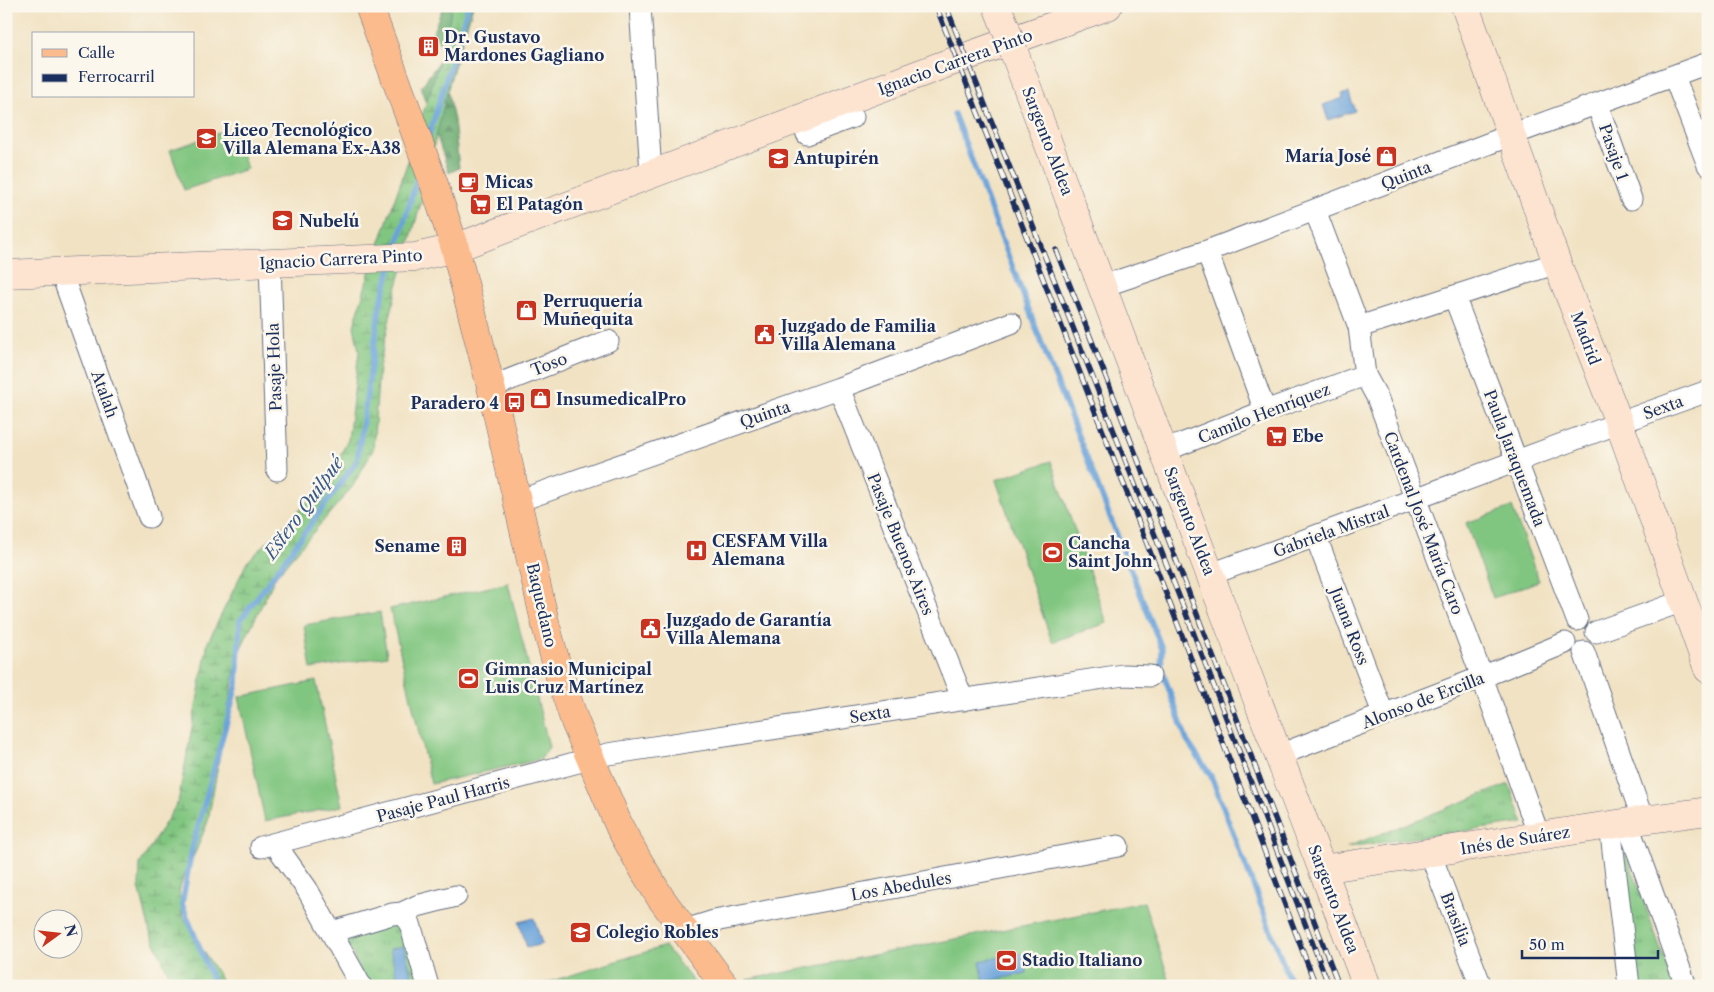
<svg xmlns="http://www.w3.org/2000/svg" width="1714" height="992" font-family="'Libre Caslon Text',serif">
<defs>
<pattern id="grass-tufts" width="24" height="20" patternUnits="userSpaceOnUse" patternTransform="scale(1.25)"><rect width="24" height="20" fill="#81c680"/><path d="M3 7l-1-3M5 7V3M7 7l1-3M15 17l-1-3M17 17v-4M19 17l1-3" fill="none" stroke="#69a16c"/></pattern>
<pattern id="forest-firs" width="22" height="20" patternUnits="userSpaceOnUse" patternTransform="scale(1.25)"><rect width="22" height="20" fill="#68ab6e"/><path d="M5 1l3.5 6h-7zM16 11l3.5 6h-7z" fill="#558c5e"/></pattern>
<pattern id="wetland-marsh" width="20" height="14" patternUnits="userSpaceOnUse" patternTransform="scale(1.25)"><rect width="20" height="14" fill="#81c680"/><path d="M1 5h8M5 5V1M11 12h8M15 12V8" fill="none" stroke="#69a16c"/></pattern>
</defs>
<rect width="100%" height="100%" fill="#fbf7ec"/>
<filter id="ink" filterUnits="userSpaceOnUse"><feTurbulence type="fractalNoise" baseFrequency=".02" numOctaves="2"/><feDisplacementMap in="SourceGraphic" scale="10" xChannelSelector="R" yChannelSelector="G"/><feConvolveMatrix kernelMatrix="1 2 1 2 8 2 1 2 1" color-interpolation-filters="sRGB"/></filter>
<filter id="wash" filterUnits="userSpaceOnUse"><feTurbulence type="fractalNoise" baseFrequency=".0096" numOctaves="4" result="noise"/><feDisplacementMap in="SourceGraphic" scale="20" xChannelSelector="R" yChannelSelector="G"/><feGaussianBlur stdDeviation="1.12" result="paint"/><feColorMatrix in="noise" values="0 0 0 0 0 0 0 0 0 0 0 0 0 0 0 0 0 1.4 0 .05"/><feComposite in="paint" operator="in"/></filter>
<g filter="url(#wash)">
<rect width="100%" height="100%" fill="#f1e2c3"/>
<path fill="url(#grass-tufts)" stroke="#4e7a6f" d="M1509,784L1524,823L1347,847Z
M1623,844L1674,986H1637Z
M400,919L423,986H368L343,935Z"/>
<path fill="url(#forest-firs)" stroke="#426d66" d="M443,6H473L447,90L454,120L459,168L449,173L421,87L445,53L433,32Z"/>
<path fill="url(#wetland-marsh)" stroke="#4e7a6f" d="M452,6H469L437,132L423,196L397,286L379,367L373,450L353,486L276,576L238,654L208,821L196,851L184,875L179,891L183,917L225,986H174L150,932L139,887L140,864L178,802L208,642L247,562L303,507L331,473L348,440L359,351L354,326L370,270L407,164L444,47Z"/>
<path fill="#81c680" stroke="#4e7a6f" d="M233,128L247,169L184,190L170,150Z
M1051,461L1107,623L1052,642L996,480Z
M1512,507L1539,581L1493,598L1466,523Z
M508,583L549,747L541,759L431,784L390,609Z
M380,612L387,656L311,669L304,625Z
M316,681L342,806L265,821L239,697Z
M1144,902L1171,986H751L746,980Z
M665,946L697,986H536Z"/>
<path fill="#6aa3da" stroke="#42699c" d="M1349,93L1355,111L1328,120L1323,105L1343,98L1342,94Z
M534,918L542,944L527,948L519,922Z
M404,946L412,977L398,981L390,949Z
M1023,953L1027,973L984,982L980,961Z"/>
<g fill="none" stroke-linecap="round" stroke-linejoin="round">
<path stroke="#6aa3da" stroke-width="5.5" d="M954,114L1049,362L1162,649L1161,667L1187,741L1211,776L1292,986
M428,139L468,6
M395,252L419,172
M215,986L182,904L192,849L237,684L240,621L357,461L380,306L391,265"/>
</g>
</g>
<g filter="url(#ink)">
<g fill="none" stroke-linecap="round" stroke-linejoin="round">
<defs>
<path id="street" d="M640,6L651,173
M1674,76L1708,165
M1597,104L1631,199
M802,119L807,134L853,117
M1315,210L1359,327L1365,375L1377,397L1416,500L1482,677L1539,836
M1207,251L1265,411
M270,263L277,470
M61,272L149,517
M1103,286L1207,251L1511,135L1708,63
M1454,296L1577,620
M1359,327L1557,263
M491,387L608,341
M839,388L963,700
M1164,451L1265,411L1365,375
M518,501L839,388L1011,323
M1316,537L1384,716
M1211,574C1377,515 1541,450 1708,391
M1596,632L1683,601
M1584,652L1643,820
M1279,755L1482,677L1565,643
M1627,822L1686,986
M1610,825L1629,986
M275,844L307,889L361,986
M261,847L608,754L1123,675L1150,676
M1430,853L1481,986
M402,913L410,924L428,986
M685,930L714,921L1118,846
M332,932L392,914L402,913L417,906L456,896"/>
<path id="secondary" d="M997,6L1006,29
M1465,6L1557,263L1619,423L1708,669
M1014,52L1241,657L1367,986
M6,274L416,257L455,248L940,66L1108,6
M1322,869L1643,820L1708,811"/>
<path id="primary" d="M369,6L434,184L455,248L491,387L546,626L560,677L575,722L620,828L639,862L660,897L725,986"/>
</defs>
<use href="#street" stroke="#666e81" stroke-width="23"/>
<use href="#secondary" stroke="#666e81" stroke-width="29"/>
<use href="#primary" stroke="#666e81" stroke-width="29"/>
<use href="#street" stroke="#fff" stroke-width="21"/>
<use href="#secondary" stroke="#fde4d1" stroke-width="28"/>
<use href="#primary" stroke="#fbbb8d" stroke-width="28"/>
<defs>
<path id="rail" d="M936,6L1144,536L1316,986
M946,6L1192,629L1329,986
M1056,250L1117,405L1339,986"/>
</defs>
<use href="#rail" stroke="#1b2f5e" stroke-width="5.5"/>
<use href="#rail" stroke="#fbf7ec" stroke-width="4" stroke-dasharray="11" stroke-linecap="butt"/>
<defs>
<path id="secondary-bridge" d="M1006,29L1014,52"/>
</defs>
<use href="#secondary-bridge" stroke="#666e81" stroke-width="29" stroke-linecap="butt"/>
<use href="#secondary-bridge" stroke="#fde4d1" stroke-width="28"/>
</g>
</g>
<defs>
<symbol id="building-square" viewBox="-11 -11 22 22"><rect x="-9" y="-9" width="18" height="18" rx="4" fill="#c8321e" stroke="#fbf7ec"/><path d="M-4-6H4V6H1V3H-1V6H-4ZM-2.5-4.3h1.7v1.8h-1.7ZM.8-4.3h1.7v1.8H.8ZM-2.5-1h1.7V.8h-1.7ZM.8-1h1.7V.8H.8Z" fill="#fff"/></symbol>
<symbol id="school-square" viewBox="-11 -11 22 22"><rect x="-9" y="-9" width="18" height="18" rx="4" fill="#c8321e" stroke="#fbf7ec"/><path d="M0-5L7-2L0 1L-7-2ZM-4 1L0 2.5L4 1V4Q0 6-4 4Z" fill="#fff"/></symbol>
<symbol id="shop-square" viewBox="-11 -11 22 22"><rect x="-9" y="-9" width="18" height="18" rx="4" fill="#c8321e" stroke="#fbf7ec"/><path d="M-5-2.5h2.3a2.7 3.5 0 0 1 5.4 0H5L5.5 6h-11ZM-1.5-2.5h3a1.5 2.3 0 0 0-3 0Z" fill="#fff"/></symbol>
<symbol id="cafe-square" viewBox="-11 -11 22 22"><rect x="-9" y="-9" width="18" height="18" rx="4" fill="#c8321e" stroke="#fbf7ec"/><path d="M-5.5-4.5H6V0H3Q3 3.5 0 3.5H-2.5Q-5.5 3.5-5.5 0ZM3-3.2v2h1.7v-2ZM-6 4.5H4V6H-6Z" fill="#fff"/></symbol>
<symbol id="supermarket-square" viewBox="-11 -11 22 22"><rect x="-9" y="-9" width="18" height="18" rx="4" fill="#c8321e" stroke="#fbf7ec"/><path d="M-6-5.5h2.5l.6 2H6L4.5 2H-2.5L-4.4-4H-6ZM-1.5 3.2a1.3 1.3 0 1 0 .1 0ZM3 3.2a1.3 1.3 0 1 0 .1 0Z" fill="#fff"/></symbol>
<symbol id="civic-square" viewBox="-11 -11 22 22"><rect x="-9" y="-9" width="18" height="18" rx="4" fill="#c8321e" stroke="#fbf7ec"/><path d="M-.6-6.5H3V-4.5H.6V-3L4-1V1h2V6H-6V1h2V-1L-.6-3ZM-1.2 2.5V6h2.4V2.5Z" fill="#fff"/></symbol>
<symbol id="bus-square" viewBox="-11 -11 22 22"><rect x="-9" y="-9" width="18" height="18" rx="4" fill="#c8321e" stroke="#fbf7ec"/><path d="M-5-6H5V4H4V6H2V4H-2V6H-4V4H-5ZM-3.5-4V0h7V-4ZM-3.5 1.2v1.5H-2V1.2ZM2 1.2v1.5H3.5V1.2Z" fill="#fff"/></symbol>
<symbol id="hospital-square" viewBox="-11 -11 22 22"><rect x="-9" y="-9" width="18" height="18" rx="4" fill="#c8321e" stroke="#fbf7ec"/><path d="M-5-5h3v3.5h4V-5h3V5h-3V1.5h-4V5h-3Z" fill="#fff"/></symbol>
<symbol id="stadium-square" viewBox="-11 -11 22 22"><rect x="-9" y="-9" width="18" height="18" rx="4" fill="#c8321e" stroke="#fbf7ec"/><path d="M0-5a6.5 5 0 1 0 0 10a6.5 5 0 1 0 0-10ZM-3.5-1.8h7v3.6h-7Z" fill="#fff"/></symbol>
</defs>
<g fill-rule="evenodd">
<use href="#building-square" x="416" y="34" width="25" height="25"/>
<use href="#school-square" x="194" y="126" width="25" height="25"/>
<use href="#shop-square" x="1374" y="144" width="25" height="25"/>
<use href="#school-square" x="766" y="146" width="25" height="25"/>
<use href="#cafe-square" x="456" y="170" width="25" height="25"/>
<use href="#supermarket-square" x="468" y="192" width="25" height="25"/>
<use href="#school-square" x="270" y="208" width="25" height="25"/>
<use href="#shop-square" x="514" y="298" width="25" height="25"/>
<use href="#civic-square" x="752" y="322" width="25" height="25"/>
<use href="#shop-square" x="528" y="386" width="25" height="25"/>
<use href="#bus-square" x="502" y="390" width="25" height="25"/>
<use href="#supermarket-square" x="1264" y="424" width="25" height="25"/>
<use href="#building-square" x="444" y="534" width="25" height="25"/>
<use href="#hospital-square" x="684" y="538" width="25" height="25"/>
<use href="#stadium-square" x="1040" y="540" width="25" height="25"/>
<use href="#civic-square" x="638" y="616" width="25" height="25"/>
<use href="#stadium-square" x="456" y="666" width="25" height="25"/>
<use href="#school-square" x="568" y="920" width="25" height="25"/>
<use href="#stadium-square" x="994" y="948" width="25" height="25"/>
</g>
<g text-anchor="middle" stroke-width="5" stroke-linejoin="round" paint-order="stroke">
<g font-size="16" font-weight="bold" fill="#1b2f5e" stroke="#fbf7ec" text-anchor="start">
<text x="444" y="43">Dr. Gustavo<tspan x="444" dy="18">Mardones Gagliano</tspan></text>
<text x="223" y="136">Liceo Tecnológico<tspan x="223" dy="18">Villa Alemana Ex-A38</tspan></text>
<text x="1371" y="162" text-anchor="end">María José</text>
<text x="794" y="164">Antupirén</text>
<text x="485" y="188">Micas</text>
<text x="496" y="210">El Patagón</text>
<text x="299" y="227">Nubelú</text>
<text x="543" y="307">Perruquería<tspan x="543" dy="18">Muñequita</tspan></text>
<text x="781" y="332">Juzgado de Familia<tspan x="781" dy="18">Villa Alemana</tspan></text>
<text x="556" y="405">InsumedicalPro</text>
<text x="499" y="409" text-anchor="end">Paradero 4</text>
<text x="1292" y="442">Ebe</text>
<text x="712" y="547">CESFAM Villa<tspan x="712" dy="18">Alemana</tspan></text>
<text x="1068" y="549">Cancha<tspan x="1068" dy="18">Saint John</tspan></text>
<text x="440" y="552" text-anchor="end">Sename</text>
<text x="666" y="626">Juzgado de Garantía<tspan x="666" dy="18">Villa Alemana</tspan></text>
<text x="485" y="675">Gimnasio Municipal<tspan x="485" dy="18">Luis Cruz Martínez</tspan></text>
<text x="596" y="938">Colegio Robles</text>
<text x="1022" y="966">Stadio Italiano</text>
</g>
<g font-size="16" fill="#1b2f5e" stroke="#fbf7ec">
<text transform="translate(955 62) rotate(-20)" y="6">Ignacio Carrera Pinto</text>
<text transform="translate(1048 141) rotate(69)" y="6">Sargento Aldea</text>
<text transform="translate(1614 152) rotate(71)" y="6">Pasaje 1</text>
<text transform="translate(1406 175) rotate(-21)" y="6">Quinta</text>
<text transform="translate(341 259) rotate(-3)" y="6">Ignacio Carrera Pinto</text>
<text transform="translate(1586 338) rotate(69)" y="6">Madrid</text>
<text transform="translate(549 364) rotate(-21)" y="6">Toso</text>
<text transform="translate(274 367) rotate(-92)" y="6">Pasaje Hola</text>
<text transform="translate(105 394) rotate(70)" y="6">Atalah</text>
<text transform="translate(1663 407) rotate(-20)" y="6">Sexta</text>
<text transform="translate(1264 413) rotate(-21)" y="6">Camilo Henríquez</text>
<text transform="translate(765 414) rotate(-19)" y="6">Quinta</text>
<text transform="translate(1515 458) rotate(69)" y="6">Paula Jaraquemada</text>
<text transform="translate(1190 521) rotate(69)" y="6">Sargento Aldea</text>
<text transform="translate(1424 523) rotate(69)" y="6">Cardenal José María Caro</text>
<text transform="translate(1331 531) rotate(-20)" y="6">Gabriela Mistral</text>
<text transform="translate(901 544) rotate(68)" y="6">Pasaje Buenos Aires</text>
<text transform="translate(542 605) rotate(77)" y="6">Baquedano</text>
<text transform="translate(1350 626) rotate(69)" y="6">Juana Ross</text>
<text transform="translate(1423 700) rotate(-21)" y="6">Alonso de Ercilla</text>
<text transform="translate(870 714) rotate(-9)" y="6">Sexta</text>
<text transform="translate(443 799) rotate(-15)" y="6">Pasaje Paul Harris</text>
<text transform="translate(1515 840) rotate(-9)" y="6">Inés de Suárez</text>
<text transform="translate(901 886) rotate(-10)" y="6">Los Abedules</text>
<text transform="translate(1334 899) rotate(69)" y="6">Sargento Aldea</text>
<text transform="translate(1456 919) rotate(69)" y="6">Brasilia</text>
</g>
<g font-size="18" font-style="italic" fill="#375889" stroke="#fbf7ec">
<text transform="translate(304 508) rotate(-54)" y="6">Estero Quilpué</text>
</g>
</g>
<rect width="1714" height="992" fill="none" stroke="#fbf7ec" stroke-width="25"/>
<rect x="32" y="32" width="162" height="65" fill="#fbf7ec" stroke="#a1a7b3"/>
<rect x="42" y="49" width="25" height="8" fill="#fbbb8d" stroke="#a1a7b3"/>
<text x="78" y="58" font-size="15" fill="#1b2f5e">Calle</text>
<rect x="42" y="74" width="25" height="8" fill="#1b2f5e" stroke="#a1a7b3"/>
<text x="78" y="82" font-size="15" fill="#1b2f5e">Ferrocarril</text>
<g transform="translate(58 934) rotate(75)"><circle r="24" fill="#fbf7ec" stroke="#a1a7b3"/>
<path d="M0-4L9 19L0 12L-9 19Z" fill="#c8321e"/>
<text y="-8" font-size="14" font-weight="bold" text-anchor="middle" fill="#1b2f5e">N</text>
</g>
<path d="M1522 950v8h136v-8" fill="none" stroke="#1b2f5e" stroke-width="2.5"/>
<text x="1529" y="950" font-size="15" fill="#1b2f5e" stroke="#fbf7ec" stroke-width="4" paint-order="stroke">50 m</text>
</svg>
